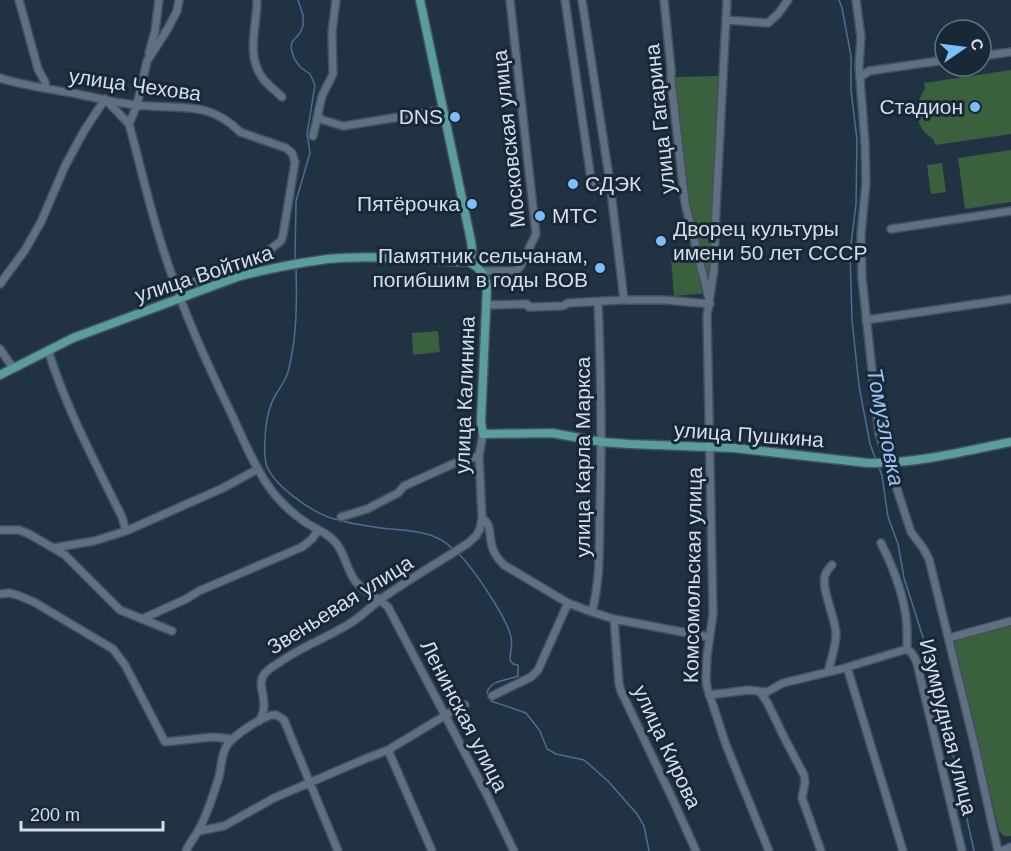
<svg xmlns="http://www.w3.org/2000/svg" width="1011" height="851" font-family="Arial,sans-serif">
<rect width="100%" height="100%" fill="#213242"/>
<path fill="#3b603d" d="M1011,70V134L935,145C934,138 931,138 926,134C914,121 915,103 925,89L924,83Z
M720,76L709,293L674,296L671,259L690,256L688,204L673,80L675,77Z
M1011,150V202L965,209L958,158Z
M942,163L946,192L931,194L927,165Z
M438,331L440,352L413,355L412,333Z
M1011,625V836H1004L999,831L955,645V641L959,638Z"/>
<g fill="none" stroke-linecap="round" stroke-linejoin="round">
<path stroke="#4c6d97" stroke-width="1.5" d="M839,0L842,8L851,56V90L857,140L856,204L850,252L852,320L859,386L870,444L876,460
M295,259L296,201L310,153L307,134L315,85L310,74L300,67L294,58L291,48L292,42L300,33L303,26V15L298,0
M296,267C297,301 297,339 288,372C285,381 280,388 275,396C268,408 265,427 265,441C264,447 265,457 266,464C273,485 308,509 328,517C340,521 355,524 368,526C398,532 431,526 454,550
M879,467L882,476L888,517L898,544L904,578L937,681L974,851
M458,553C473,568 506,616 511,637C513,645 510,652 510,660L513,664L518,665V676C506,681 493,679 487,692L491,701L526,713L540,731L547,749L556,754L584,760L608,781L637,814L644,826L649,851"/>
<defs>
<path id="minor" d="M19,0L38,69L45,82L46,88
M179,0L177,11L167,30L147,61L137,105L129,124C142,171 152,219 168,264C185,316 208,366 232,415C243,439 254,466 269,487C278,500 292,513 305,522C314,528 325,532 332,539C344,548 346,570 356,582C365,593 379,597 388,607L487,795L514,851
M257,0C257,27 245,57 264,80C269,86 276,91 282,97
M565,0L592,186L610,183
M582,0L610,183L624,300
M664,0L671,69V80L685,203L709,299
M727,0L716,208L714,269L707,316L713,614L707,656L706,679L707,687L726,745L769,851
M856,0L861,37L859,66L865,143L866,183L861,234L862,278L879,434L911,532L923,548L929,559L975,747L998,851
M726,20L768,23L778,14L788,0
M149,53L155,31L159,0
M981,56L1011,52
M860,77L869,71L945,60
M0,78C25,86 51,89 77,94C97,98 116,103 136,105C176,110 208,99 240,132L286,148L292,153L295,162L283,235L281,241L268,251L177,289
M318,117L323,120L343,126L443,110
M313,136L322,96L333,74L332,32L336,0
M891,229L1011,211
M481,271H516L520,267L536,234L510,0
M0,284L25,250L41,222L65,166L84,131L105,99L129,124
M486,305L527,304L529,307L563,306L568,303L624,300H665L710,304
M866,320L1011,299
M0,349L13,368
M48,350C66,408 95,462 122,517L126,531
M341,517L367,509L398,493L404,486L453,464L479,456
M482,518C493,525 488,537 493,549C495,555 499,560 504,565L568,603L592,612L614,619L709,637
M0,530H19L29,534L65,555L120,610L172,631
M881,543C894,569 906,601 907,629C907,636 907,642 907,649C915,655 917,662 919,672L962,851
M53,548L94,541L126,531L223,488L258,469
M0,594L9,593L17,595L34,602L113,649L125,665L165,742L213,737L232,739
M592,612C601,578 599,542 600,508C602,439 601,370 598,302
M142,619L186,599L199,591L302,547L312,539L318,530
M614,619L619,684L621,691L673,800L696,851
M949,638L1011,621
M847,667L903,851
M828,672C831,660 836,646 836,634C836,618 819,586 826,573C827,571 830,567 832,565
M760,692L767,702L785,739L804,775L805,782L802,798L821,851
M709,695L749,690L767,692L783,683L841,669L907,649
M492,696L531,677L538,670L568,603
M259,721C272,701 254,686 265,673C269,669 275,665 280,662C301,647 326,638 349,624C361,617 370,607 381,599C409,579 439,562 467,544L476,536L480,529L482,518L479,456L483,434
M388,750L432,851
M199,831L224,826L274,798L360,761L388,750L456,709L465,705
M186,851C189,844 194,838 198,831C206,817 212,799 217,783C222,771 220,758 226,747C231,737 266,713 276,715C279,716 282,719 284,720L338,851
M1001,851L1011,847"/>
<path id="major" d="M420,0L471,241C472,249 474,255 467,261
M467,261C478,266 485,273 487,286L481,422L483,434L552,433L602,442L629,444L734,448L868,463C916,464 964,451 1011,442
M0,375L73,338L237,277C267,269 297,263 328,259C371,255 415,259 458,262L467,261"/>
</defs>
<use href="#minor" stroke="#43505e" stroke-width="10"/>
<use href="#major" stroke="#43505e" stroke-width="11"/>
<use href="#minor" stroke="#5e7082" stroke-width="7"/>
<use href="#major" stroke="#599e9a" stroke-width="8"/>
</g>
<g fill="#7abff8" stroke="#182837" stroke-width="2">
<circle cx="975" cy="107" r="6"/>
<circle cx="455" cy="117" r="6"/>
<circle cx="573" cy="184" r="6"/>
<circle cx="472" cy="204" r="6"/>
<circle cx="540" cy="216" r="6"/>
<circle cx="661" cy="241" r="6"/>
<circle cx="600" cy="268" r="6"/>
</g>
<g text-anchor="middle" stroke-width="6" stroke-linejoin="round" paint-order="stroke">
<g font-size="21" fill="#d4dee8" stroke="#182837">
<text transform="translate(135 85) rotate(8)" y="7">улица Чехова</text>
<text transform="translate(660 119) rotate(-96)" y="7">улица Гагарина</text>
<text transform="translate(509 139) rotate(-96)" y="7">Московская улица</text>
<text transform="translate(204 274) rotate(-18)" y="7">улица Войтика</text>
<text transform="translate(465 395) rotate(-88)" y="7">улица Калинина</text>
<text transform="translate(749 435) rotate(4)" y="7">улица Пушкина</text>
<text transform="translate(583 457) rotate(-90)" y="7">улица Карла Маркса</text>
<text transform="translate(693 575) rotate(-89)" y="7">Комсомольская улица</text>
<text transform="translate(340 605) rotate(-32)" y="7">Звеньевая улица</text>
<text transform="translate(464 716) rotate(63)" y="7">Ленинская улица</text>
<text transform="translate(948 727) rotate(76)" y="7">Изумрудная улица</text>
<text transform="translate(667 747) rotate(65)" y="7">улица Кирова</text>
</g>
<g font-size="21" fill="#d4dee8" stroke="#182837" text-anchor="end">
<text x="963" y="114">Стадион</text>
<text x="443" y="124">DNS</text>
<text x="585" y="191" text-anchor="start">СДЭК</text>
<text x="460" y="211">Пятёрочка</text>
<text x="552" y="223" text-anchor="start">МТС</text>
<text x="673" y="236" text-anchor="start">Дворец культуры<tspan x="673" dy="24">имени 50 лет СССР</tspan></text>
<text x="588" y="263">Памятник сельчанам,<tspan x="588" dy="24">погибшим в годы ВОВ</tspan></text>
</g>
<g font-size="22" font-style="italic" fill="#9bc3f7" stroke="#182837">
<text transform="translate(886 427) rotate(79)" y="8">Томузловка</text>
</g>
</g>
<g transform="translate(963 48) rotate(76)"><circle r="28" fill="#182837" stroke="#63717e" stroke-width="1.5"/>
<path d="M0-4.5L10 22L0 15L-10 22Z" fill="#7abff8"/>
<text y="-9" font-size="16" font-weight="bold" text-anchor="middle" fill="#d4dee8">С</text>
</g>
<path d="M21 821v9h142v-9" fill="none" stroke="#d4dee8" stroke-width="3"/>
<text x="30" y="821" font-size="18" fill="#d4dee8" stroke="#182837" stroke-width="4.5" paint-order="stroke">200 m</text>
</svg>
